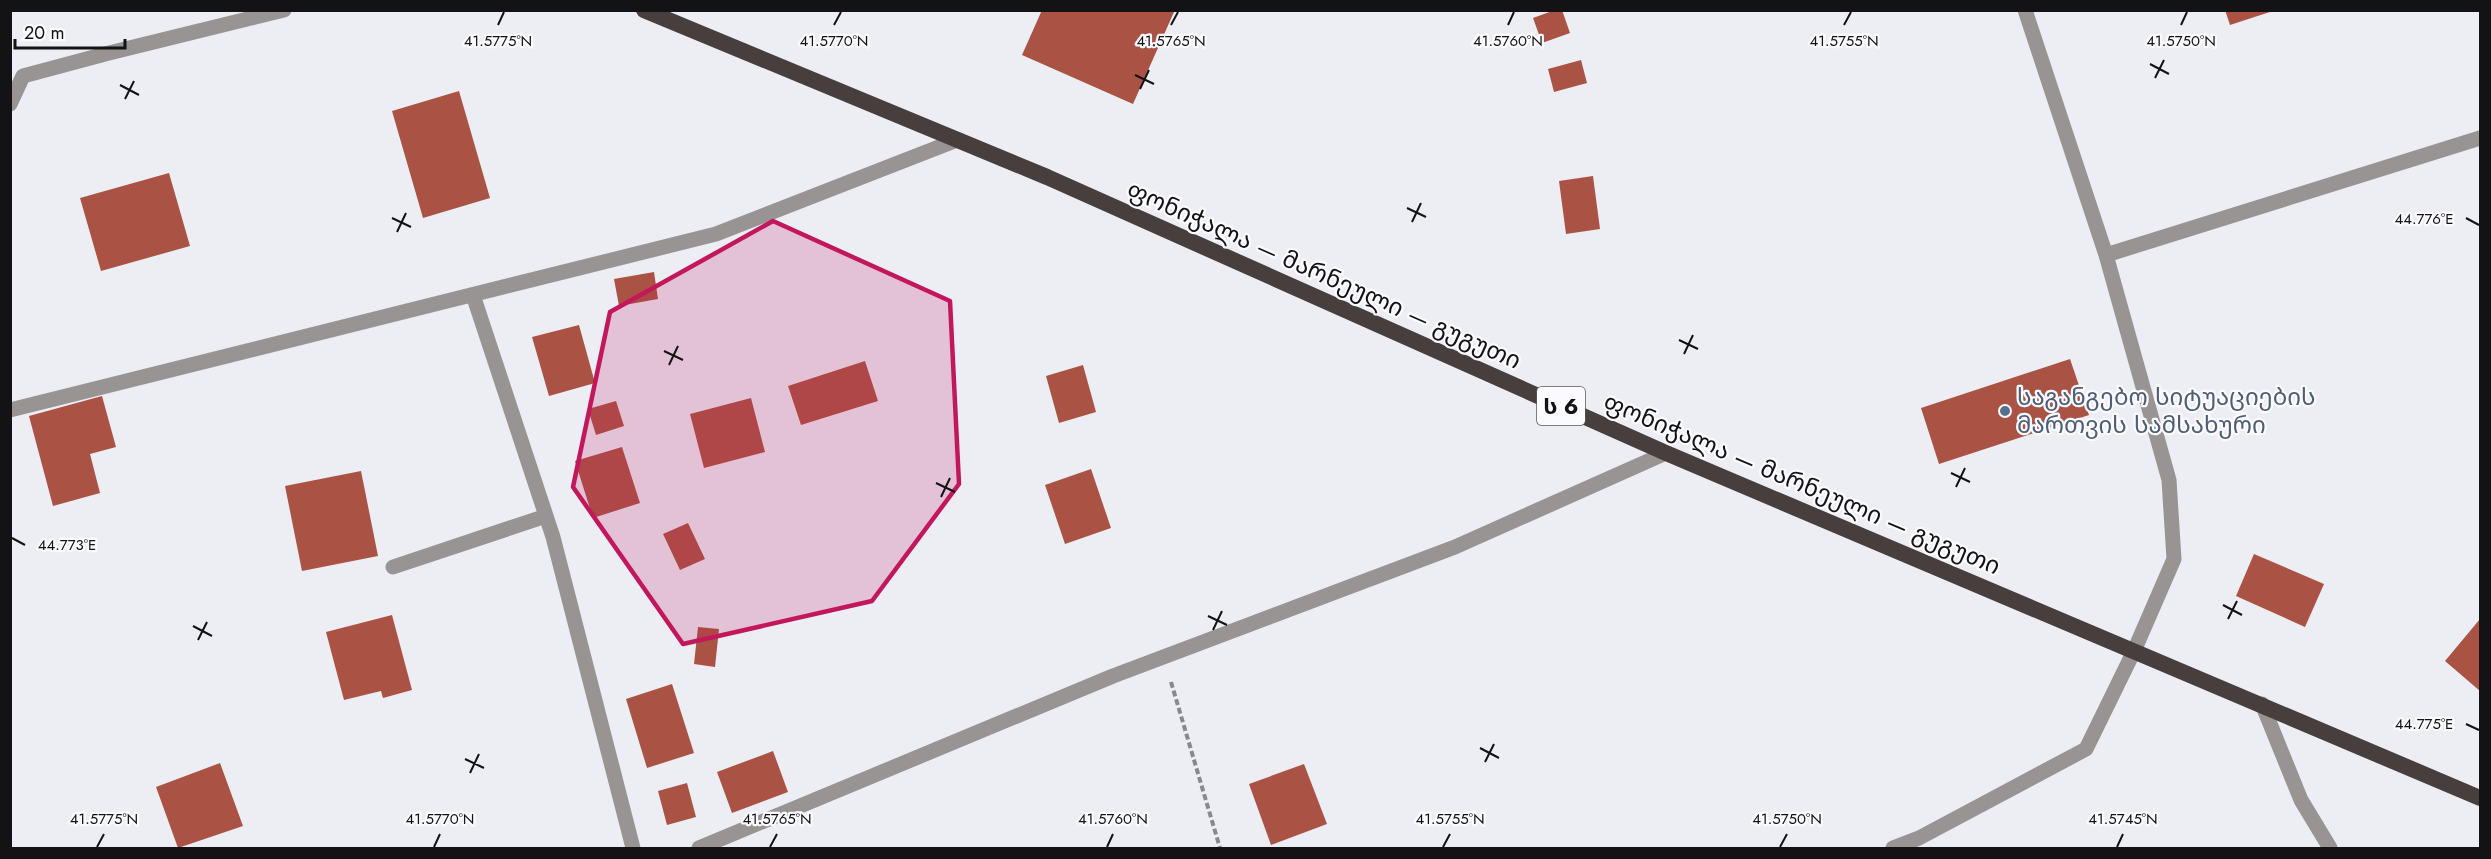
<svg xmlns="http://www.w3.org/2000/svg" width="2491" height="859" font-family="Jost,'Noto Sans Georgian',sans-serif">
<rect width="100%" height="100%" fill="#ededf4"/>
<path fill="#aa5345" d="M1042,10H1172L1174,12L1133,104L1022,55Z
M1555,10H1562L1570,33L1542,43L1533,18Z
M2225,10H2273V11L2230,25Z
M1581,60L1587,83L1554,92L1548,69Z
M459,91L490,198L423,218L392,111Z
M169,173L190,246L101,271L80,198Z
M1593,176L1600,229L1566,234L1559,181Z
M654,272L658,299L619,306L614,279Z
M579,325L595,383L549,396L532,337Z
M2070,359L2089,415L1939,464L1921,408Z
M865,361L878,401L801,425L788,386Z
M1083,365L1096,412L1059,423L1046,376Z
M102,396L116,447L90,454L100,493L53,506L29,416Z
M751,398L765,452L704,468L690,414Z
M616,401L624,426L596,435L588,409Z
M622,447L640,503L593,518L575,461Z
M1091,469L1111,528L1065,544L1045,485Z
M361,471L378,556L302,571L285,486Z
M688,523L705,559L680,570L663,534Z
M2254,554L2324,584L2305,627L2236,596Z
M392,615L412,690L383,698L381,691L344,700L326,632Z
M2480,619V691L2445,661Z
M698,627L719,629L715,667L694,664Z
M672,684L694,753L647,768L626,699Z
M773,751L788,792L732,813L717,772Z
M220,763L243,826L178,848L156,787Z
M1304,764L1327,824L1271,845L1249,784Z
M687,783L696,817L667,825L658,791Z"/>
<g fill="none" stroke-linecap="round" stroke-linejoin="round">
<path stroke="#88888d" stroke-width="4" stroke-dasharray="6 3" stroke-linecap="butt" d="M1171,682L1220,848"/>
<path stroke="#979493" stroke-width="15" d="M2262,704L2301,800L2330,848"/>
<path stroke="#979493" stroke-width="15" d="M10,104L23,76L109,53L284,10
M2106,255L2480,138
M473,295L553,537L633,848
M10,410L716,234L957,140
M393,567L546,516
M699,848L1113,676L1455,547L1666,453
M1893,848L1919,838L2086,749L2134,651L2174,559L2169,480L2106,255L2025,10"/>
<path stroke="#463f3e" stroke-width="16" d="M644,10L1047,177L1666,453L2480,798"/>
</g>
<path fill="#c2185b" fill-opacity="0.2" stroke="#c2185b" stroke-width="4.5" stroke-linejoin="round" d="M773,221L950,301L959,484L872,601L683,644L573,487L610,312Z"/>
<path fill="none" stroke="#131316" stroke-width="2" d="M498,25L504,12M834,25L841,12M1171,25L1178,12M1508,25L1514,12M1844,25L1851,12M2181,25L2187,12M2150,64L2169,74M1135,75L1154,84M2155,78L2164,60M120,85L139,95M1140,89L1149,70M125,99L134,81M1407,208L1426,217M392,218L411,227M2466,218L2479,225M1412,222L1421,203M397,232L406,213M1679,340L1698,349M664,351L683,360M1684,354L1693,335M669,365L678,346M1951,473L1970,482M936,483L955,492M1956,487L1965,468M941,497L950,478M12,538L25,545M2223,605L2242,615M1208,616L1227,625M2228,619L2237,601M193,626L212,636M1213,630L1222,611M198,640L207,622M2466,724L2479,730M1480,748L1499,758M465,759L484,768M1485,762L1494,744M470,773L479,754M97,847L104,834M434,847L440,834M770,847L777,834M1107,847L1113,834M1443,847L1450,834M1780,847L1787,834M2117,847L2123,834"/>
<circle fill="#5c6f8a" stroke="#fbfbff" stroke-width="2" cx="2005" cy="411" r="6"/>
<g text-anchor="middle" stroke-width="4.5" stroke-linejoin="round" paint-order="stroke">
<rect fill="#fbfbff" stroke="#59595c" stroke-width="1.5" x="1537" y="387" width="48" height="38" rx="4.5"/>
<g font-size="22" font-weight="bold" fill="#131316">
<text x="1561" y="414">ს 6</text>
</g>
<g font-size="24" fill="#131316" stroke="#fbfbff">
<text transform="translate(1324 275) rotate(24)" y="8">ფონიჭალა — მარნეული — გუგუთი</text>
<text transform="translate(1802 484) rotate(23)" y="8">ფონიჭალა — მარნეული — გუგუთი</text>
</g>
<g font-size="24" fill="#4e5e75" stroke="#fbfbff" text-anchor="start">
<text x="2017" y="405">საგანგებო სიტუაციების<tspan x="2017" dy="28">მართვის სამსახური</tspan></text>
</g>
</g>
<g font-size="15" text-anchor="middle" fill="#131316" stroke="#fbfbff" stroke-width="4.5" stroke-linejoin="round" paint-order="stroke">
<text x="498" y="46">41.5775°N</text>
<text x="834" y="46">41.5770°N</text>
<text x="1171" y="46">41.5765°N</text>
<text x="1844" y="46">41.5755°N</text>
<text x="1508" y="46">41.5760°N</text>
<text x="2181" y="46">41.5750°N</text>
<text x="2424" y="224">44.776°E</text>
<text x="67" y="550">44.773°E</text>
<text x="2424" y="729">44.775°E</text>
<text x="104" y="824">41.5775°N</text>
<text x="440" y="824">41.5770°N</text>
<text x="777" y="824">41.5765°N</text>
<text x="1113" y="824">41.5760°N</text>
<text x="1450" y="824">41.5755°N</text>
<text x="1787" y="824">41.5750°N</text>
<text x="2123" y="824">41.5745°N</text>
</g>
<rect width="2491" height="859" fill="none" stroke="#131316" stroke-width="24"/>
<path d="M15 39v9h110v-9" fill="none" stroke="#131316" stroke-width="3"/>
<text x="24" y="39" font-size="18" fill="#131316" stroke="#fbfbff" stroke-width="4.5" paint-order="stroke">20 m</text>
</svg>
